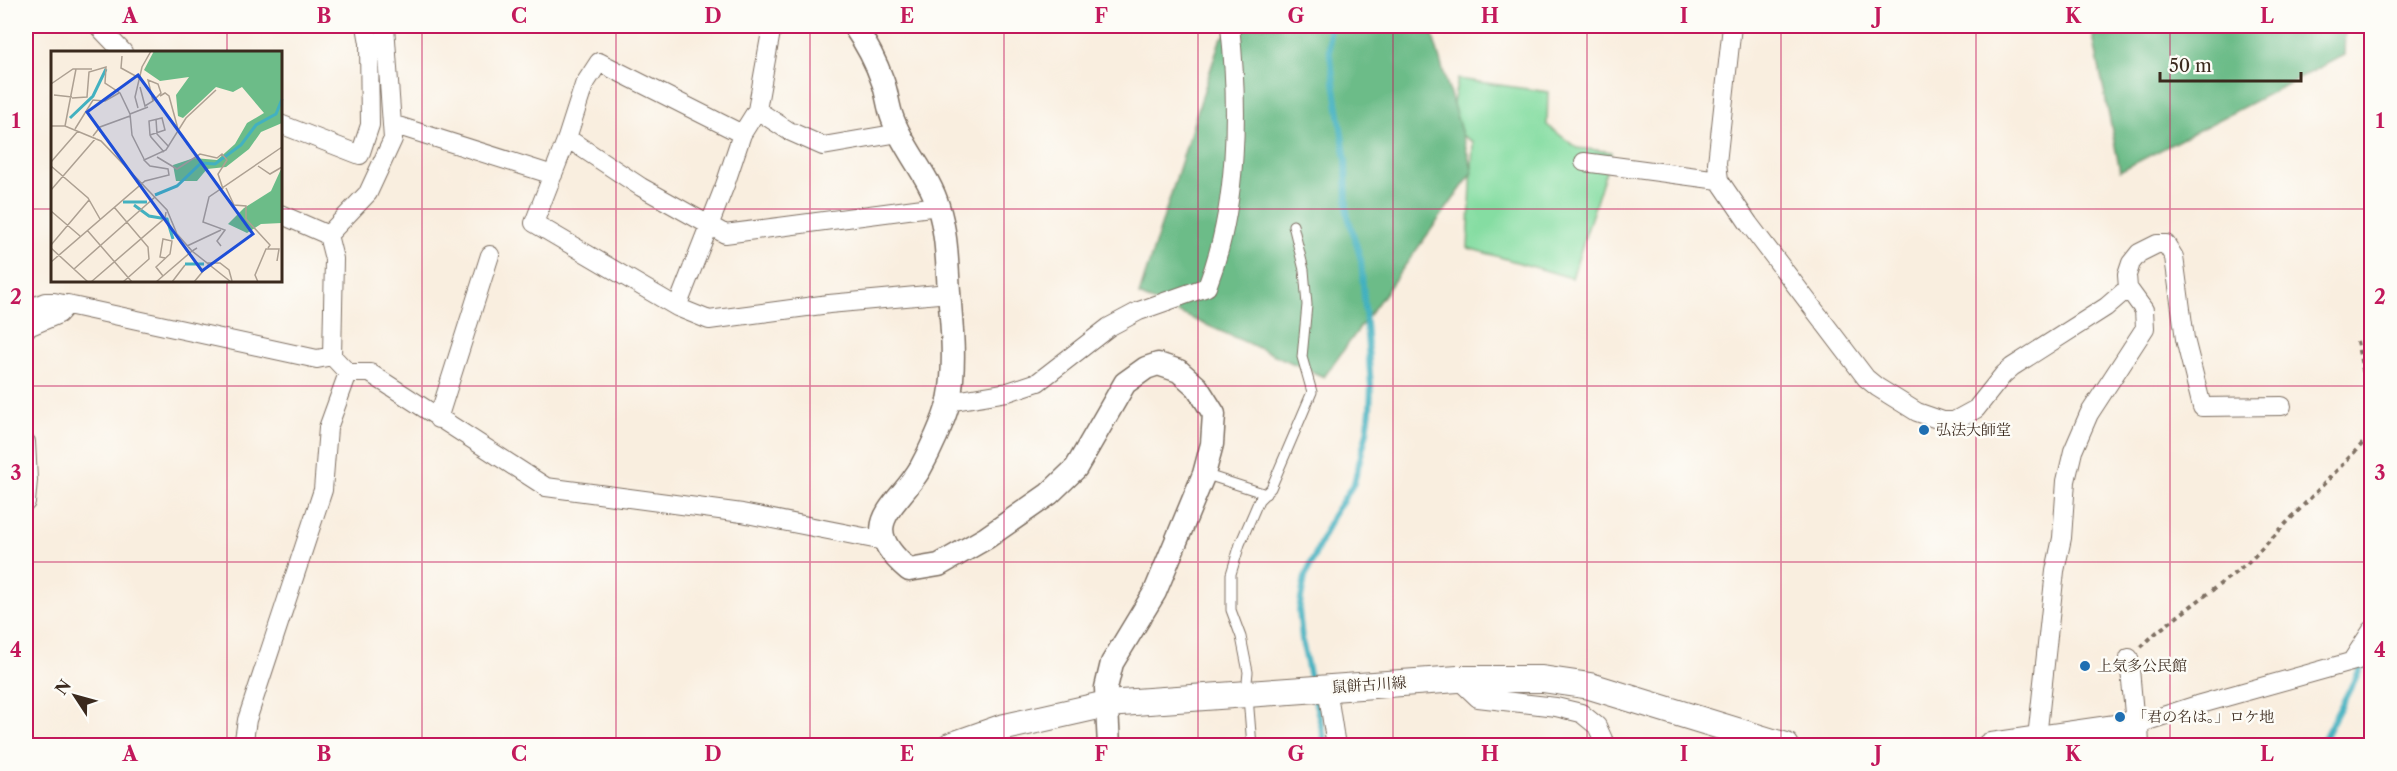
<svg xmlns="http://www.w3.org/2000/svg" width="2397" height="771" font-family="'Libre Caslon Text','Noto Serif JP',serif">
<rect width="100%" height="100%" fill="#fdfcf7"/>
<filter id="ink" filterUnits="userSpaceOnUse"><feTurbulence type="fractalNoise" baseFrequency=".0167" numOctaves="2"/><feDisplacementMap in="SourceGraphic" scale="12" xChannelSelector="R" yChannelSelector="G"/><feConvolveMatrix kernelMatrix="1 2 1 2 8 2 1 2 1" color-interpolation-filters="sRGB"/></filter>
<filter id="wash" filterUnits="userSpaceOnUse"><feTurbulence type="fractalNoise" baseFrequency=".008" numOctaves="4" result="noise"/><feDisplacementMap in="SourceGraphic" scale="24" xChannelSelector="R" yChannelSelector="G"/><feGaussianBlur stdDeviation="1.35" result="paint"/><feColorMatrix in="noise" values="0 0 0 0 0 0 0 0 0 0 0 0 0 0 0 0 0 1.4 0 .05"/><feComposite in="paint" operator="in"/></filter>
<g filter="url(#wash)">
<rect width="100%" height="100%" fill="#f9eedf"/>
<path fill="#85dda2" stroke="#608460" stroke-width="1.5" d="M1458,79L1548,92L1547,125L1577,148L1612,152L1572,278L1468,248L1473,142L1448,127Z"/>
<path fill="#6cbc88" stroke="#547353" stroke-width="1.5" d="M1233,26H1430L1473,172L1324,377L1139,295L1220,40Z
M2091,26H2345L2344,55L2120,171Z"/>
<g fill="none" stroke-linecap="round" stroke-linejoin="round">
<path stroke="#43b1c0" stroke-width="6" d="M1311,683L1302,640L1299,610L1305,577L1332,517L1354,483L1367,432L1370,410L1371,386L1361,260L1347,213L1346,161L1330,55L1329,26
M1314,696L1326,746
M1637,746H1649
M2320,746L2364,662"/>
</g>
</g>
<g filter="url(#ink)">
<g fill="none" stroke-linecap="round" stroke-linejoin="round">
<defs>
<path id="service" d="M1204,474L1266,494
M1247,682L1248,672L1241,637L1231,610V574L1240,544L1253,514L1259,500L1271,488L1312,392L1302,357L1307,305L1304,270L1293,225
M1248,697L1252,746"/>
<path id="minor" d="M98,26L123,52
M1732,26L1717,163L1719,180L1749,224L1866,378L1877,387L1917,412L1943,421H1954L1976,409L2003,375L2012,367L2106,307L2128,288
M757,110L789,131L823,146L899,133
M280,124L360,155L370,125L369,43L366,26
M392,124L553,175
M742,134L757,110L772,26
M567,138L641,187L725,234L938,206
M1584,162L1719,180
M280,214L328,235L334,259L332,356L348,373H370L546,487L742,513L884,541
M328,235L368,193L393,139L385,26
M677,307L725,185L742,134L599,62L584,85L567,138L534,223L677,307L709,320L829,304L949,293
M26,310L45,302H54L317,359L332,356
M26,328L59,314L68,304
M949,402L1008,392L1038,382L1109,327L1139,311L1207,287C1238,208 1239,108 1230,26
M438,419L490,255
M26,442L28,480L26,502
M2129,658L2135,725L2197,705L2372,656
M2351,662L2372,630
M1458,679L1478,698L1556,707L1581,713L1597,726L1606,746
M1327,688L1336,746
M2037,738L2055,571L2062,538L2066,481L2073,451L2089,414L2145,328L2144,310L2128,288L2127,275L2131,263L2139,253L2157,244H2166L2174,257L2185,339L2202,407L2282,406
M243,746L247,720L323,490L328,428L348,373"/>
<path id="tertiary" d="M854,26C866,43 876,62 883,82C887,93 888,106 892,117C903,149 929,175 938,206C947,233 947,264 949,292C952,329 956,365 949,401C944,421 930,451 920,469C895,510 855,524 909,570L939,565L986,538L1049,494L1076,468L1125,383L1146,368L1158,364L1179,371L1197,387L1214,414L1212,444L1204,474L1155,592L1112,663L1106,688L1109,746"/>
<path id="secondary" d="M950,746L1001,728L1107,704L1458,679H1542L1590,686L1786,746
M1990,746L2135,725L2136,746"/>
</defs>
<use href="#service" stroke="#7e6f62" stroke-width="11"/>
<use href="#minor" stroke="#7e6f62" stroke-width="20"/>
<use href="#tertiary" stroke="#7e6f62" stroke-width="25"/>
<use href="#secondary" stroke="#7e6f62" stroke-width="28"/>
<path stroke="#7e6f62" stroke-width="4" stroke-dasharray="4.5 4.5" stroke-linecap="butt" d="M2357,341L2372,415
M2141,647L2157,632L2248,563L2368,438L2372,422"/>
<use href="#service" stroke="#fff" stroke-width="9"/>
<use href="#minor" stroke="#fff" stroke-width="18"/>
<use href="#tertiary" stroke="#fff" stroke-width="22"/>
<use href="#secondary" stroke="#fff" stroke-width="26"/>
</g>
</g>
<path fill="none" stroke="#c2185b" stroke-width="1.5" stroke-opacity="0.55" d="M227,26V52M422,26V746M616,26V746M810,26V746M1004,26V746M1198,26V746M1393,26V746M1587,26V746M1781,26V746M1976,26V746M2170,26V746M26,209H52M280,209H2372M227,280V746M26,386H2372M26,562H2372"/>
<g fill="#1f6fb2" stroke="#fdfcf7" stroke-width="2">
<circle cx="1924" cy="430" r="6"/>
<circle cx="2085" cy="666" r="6"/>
<circle cx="2120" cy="717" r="6"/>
</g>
<g text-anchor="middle" stroke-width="5" stroke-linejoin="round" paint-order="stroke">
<g font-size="15" fill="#3b2a1e" stroke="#fdfcf7" text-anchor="start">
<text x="1936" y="435">弘法大師堂</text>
<text x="2097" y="671">上気多公民館</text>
<text x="2132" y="722">「君の名は。」ロケ地</text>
</g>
<g font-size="15" fill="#3b2a1e" stroke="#fdfcf7">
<text transform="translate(1369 685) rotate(-4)" y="5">鼠餅古川線</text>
</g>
</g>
<g transform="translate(51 51)">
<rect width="231" height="231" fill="#f9eedf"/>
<path d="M103,0H231V72L210,81L198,98L175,116L156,118L146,130H125L122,114L143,107L166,109L184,93L196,72L213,62L191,36L182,41L165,36L132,67L127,65L125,44L138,26L109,30L93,19ZM231,116V172L210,173L196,182L177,173L193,157L220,140Z" fill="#6cbc88"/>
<path fill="none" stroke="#43b1c0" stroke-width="3" d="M19,67L42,45L55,18M104,144L126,135L150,112L164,113L190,94L205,74L225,63L231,48M72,151H96M83,154L98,165L116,168L122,188M134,213H153"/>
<path fill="none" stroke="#ada092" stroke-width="1.5" d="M71,5L70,17L90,28M0,33L22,18H41M89,36L94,55L102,50L110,42L107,33L97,29L102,50M3,44L21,46M109,45L114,42L118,45L127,78M21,47L36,46L38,21L55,16L54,32L69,42L79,63L81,84L93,108M87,57L84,46L91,16L100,0M79,63L97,56M105,68L106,83L118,96M0,75H14L50,90L116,159L126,183L141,200L105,231M14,75L25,18M24,78L42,49L54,50L68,42M99,84L114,79L111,67L98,70L99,84L100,86L113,101M42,85L49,76L79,65M106,106L126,118L149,103L166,107L171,103L176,109L167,123L172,138M0,111L27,80M0,115L37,147L49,168M207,115L219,123L231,116M175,137L183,154L195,155V168L219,194L217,197M0,139L45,87M63,156L97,196L98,208L72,231M0,160L29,185M36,179L81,231M0,194L38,149M136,195L170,179M170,195L166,190L174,179L152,171L158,146L231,96M0,197L37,231M146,197L141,200L180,231M0,211L94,130L118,124L117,118L99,115L93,109L115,99L135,67L165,39M156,212H169L178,219L181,230M23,218L104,146M112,225L105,216L119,203L121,190L112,188L109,206L114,207M40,231L114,167L115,161M121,231L134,214M143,231L158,213M207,231L204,224L215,198H228L226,210"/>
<path fill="#1d4ed8" fill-opacity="0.15" stroke="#1d4ed8" stroke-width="3" d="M87,24L202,183L151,220L36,61Z"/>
<rect width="231" height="231" fill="none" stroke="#3b2a1e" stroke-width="3"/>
</g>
<rect width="2397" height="771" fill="none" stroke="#fdfcf7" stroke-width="66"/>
<g transform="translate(75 696) rotate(306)" stroke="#fdfcf7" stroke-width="4.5" paint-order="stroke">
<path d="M0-4.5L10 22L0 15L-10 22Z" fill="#3b2a1e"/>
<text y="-9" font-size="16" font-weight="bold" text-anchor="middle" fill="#3b2a1e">N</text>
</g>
<path d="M2160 72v9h141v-9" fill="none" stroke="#3b2a1e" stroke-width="3"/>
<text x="2169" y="72" font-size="18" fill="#3b2a1e" stroke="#fdfcf7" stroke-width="4.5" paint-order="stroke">50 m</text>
<rect x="33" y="33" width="2331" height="705" fill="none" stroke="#c2185b" stroke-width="2"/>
<g font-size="20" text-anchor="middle" font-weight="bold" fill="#c2185b">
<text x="130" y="23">A</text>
<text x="324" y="23">B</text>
<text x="519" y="23">C</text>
<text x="713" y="23">D</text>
<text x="907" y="23">E</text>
<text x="1101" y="23">F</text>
<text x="1296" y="23">G</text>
<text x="1490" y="23">H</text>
<text x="1684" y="23">I</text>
<text x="1878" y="23">J</text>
<text x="2073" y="23">K</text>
<text x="2267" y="23">L</text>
<text x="16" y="128">1</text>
<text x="2380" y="128">1</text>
<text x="16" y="304">2</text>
<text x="2380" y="304">2</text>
<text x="16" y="480">3</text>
<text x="2380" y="480">3</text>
<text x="16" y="657">4</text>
<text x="2380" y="657">4</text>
<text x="130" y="761">A</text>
<text x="324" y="761">B</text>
<text x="519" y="761">C</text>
<text x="713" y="761">D</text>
<text x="907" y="761">E</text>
<text x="1101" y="761">F</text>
<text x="1296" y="761">G</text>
<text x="1490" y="761">H</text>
<text x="1684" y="761">I</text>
<text x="1878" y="761">J</text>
<text x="2073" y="761">K</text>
<text x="2267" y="761">L</text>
</g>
</svg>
